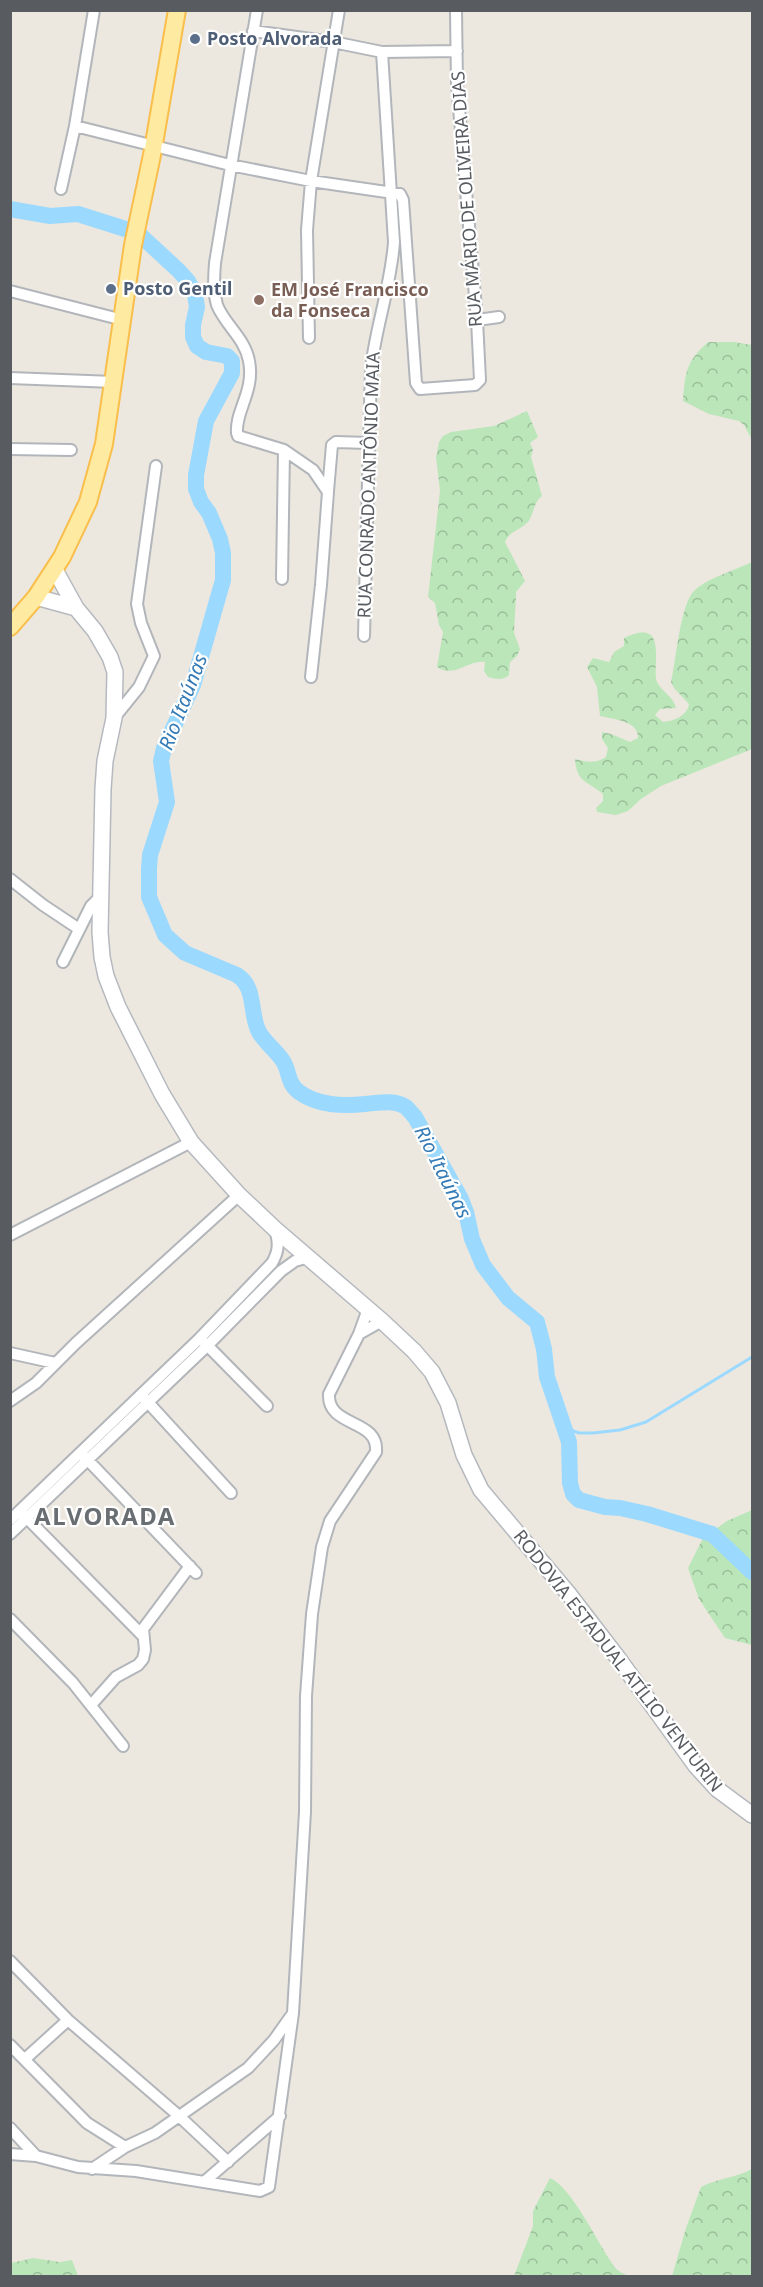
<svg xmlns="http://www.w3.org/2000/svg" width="763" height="2287" font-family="'Noto Sans',sans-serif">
<defs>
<pattern id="forest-crowns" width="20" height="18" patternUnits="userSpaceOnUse" patternTransform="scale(1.5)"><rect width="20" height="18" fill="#bbe6b9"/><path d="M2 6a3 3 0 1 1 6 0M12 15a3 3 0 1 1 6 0" fill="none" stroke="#9bbe9a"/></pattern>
</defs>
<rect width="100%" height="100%" fill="#ece8df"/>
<path fill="url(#forest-crowns)" d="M708,342H734L752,345V440L744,425L739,421L709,414L683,401C685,372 686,362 708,342Z
M527,411L538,437L530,443L533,450L531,457L542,496C533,503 534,514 528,522C520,530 510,531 505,542L525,581L516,592V597L514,633L520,649L517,656L510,662L509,675C502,681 496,679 488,677L484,671L485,662C468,659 455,679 437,667L443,632L439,625L435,603L428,597L440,491L436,457L439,442L443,436L451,432L494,426Z
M752,562V749L661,786L641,799L628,811L616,815L597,812L596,808L603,801V794C587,780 577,784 575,759C587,762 595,764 606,757L608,748L602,739V732L611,734L630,742L638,738C639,721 613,719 600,716L597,687L587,667L593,658L609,662L614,652L624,646V638C670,616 651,666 657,682C662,692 674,697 676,708L660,709L655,715L663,722C674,721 687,716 689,704L674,688L671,682C676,661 680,605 694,591C707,578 736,570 752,562Z
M752,1510V1645L725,1638L699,1599L688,1568L703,1538L727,1521Z
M752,2169V2276H672L686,2228L701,2187C718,2178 736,2178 752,2169Z
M550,2178C572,2187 599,2246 614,2266C617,2271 624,2274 629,2276H514L533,2226V2211Z
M33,2258L60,2262L72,2260L78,2276H11V2263Z"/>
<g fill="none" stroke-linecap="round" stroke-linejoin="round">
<path stroke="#9cd9ff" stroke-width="3" d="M565,1428L579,1433H593L620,1430L646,1422L752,1357"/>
<path stroke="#9cd9ff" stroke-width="16" d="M10,209L50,216L78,214L138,233L179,271L188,281L195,294L197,307L193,325V337L197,346L206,352L227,356L232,361V373L206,421L196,475V489L201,502L209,513L220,539L223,553V580L193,685L164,748L161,761L167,802L150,855L149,869V897L165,935L185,953L237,975C257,988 249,1013 259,1032C265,1043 276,1050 283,1061C290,1072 287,1083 299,1092C318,1106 343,1106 365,1104C379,1103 393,1099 406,1107C409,1110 412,1114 415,1117L461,1199L466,1212L472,1239L483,1265L508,1298L537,1322L544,1349L547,1377L569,1442L570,1483L573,1494L579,1500L605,1507L620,1508L647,1514L712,1534L752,1572"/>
<defs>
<path id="street" d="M257,10L215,263C214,277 213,291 217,305C225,325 245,338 249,361C255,391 235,411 237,433L238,436L284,450L282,579
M253,31L333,42L382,52L457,51
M75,126L230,165L311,181L400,194L403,200L416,383L420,389L475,385L480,380L477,320L457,84L456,10
M61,189L75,126L94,10
M10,291L123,320
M477,320L499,317
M309,338L307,230L311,181L339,10
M10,378L114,382
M10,449L71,450
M284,450L313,470L328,492L321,585L311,677
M328,491L332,445L336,442L368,443
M364,636L371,368C376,326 391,285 394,242L382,52
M114,718L139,687L154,656L141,623L137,604L156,466
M10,879L43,905L79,929
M63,962L91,906L102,895
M10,1235L191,1142
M359,1334L382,1321
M204,1342L267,1406
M10,1353L55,1363
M144,1398L231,1493
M10,1401L36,1383L76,1343L239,1195
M82,1454L196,1573
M22,1513L142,1635
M10,1520L199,1339L272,1263C279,1251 279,1243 275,1229
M10,1534L207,1346L281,1271L295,1261L309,1257
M10,1619L73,1683L123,1746
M91,1705L116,1677L138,1665L143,1659L145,1650L143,1629L190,1566
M10,1961L68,2020L179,2116L228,2162
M10,2045L87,2123L125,2147
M25,2059L68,2020
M10,2128L36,2156
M10,2154L36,2156L78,2167L136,2171L260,2191L269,2187L293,2013L305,1812L306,1696L312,1614L322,1547L330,1521L376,1452C379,1418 327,1428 329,1394L359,1334L368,1309
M92,2169L125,2147L155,2133L248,2068L274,2040L291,2016
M204,2182L280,2116"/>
<path id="secondary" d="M55,570L76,608L95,631L110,657L115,672L114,718L105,761L103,789L100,932L102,957L106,976L118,1007L162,1094L191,1142L239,1195L275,1229L382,1321L414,1351L432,1372L448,1403L464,1455L481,1490L568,1593L618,1658L696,1766L717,1789L752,1815
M36,597L76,608"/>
<path id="primary" d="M10,627L36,597L62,557L88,502L104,444L133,245L152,155L177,10"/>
</defs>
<use href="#street" stroke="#b2b6bb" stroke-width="14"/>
<use href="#secondary" stroke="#b5b9bf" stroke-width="18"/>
<use href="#primary" stroke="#f9be4b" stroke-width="20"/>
<use href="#street" stroke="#fff" stroke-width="10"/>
<use href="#secondary" stroke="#fff" stroke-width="15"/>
<use href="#primary" stroke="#ffeaa1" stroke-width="16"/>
</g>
<g fill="#5c6f8a" stroke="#fff" stroke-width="2">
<circle cx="195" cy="39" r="6"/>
<circle cx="111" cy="289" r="6"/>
</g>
<circle fill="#8d6e63" stroke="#fff" stroke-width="2" cx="259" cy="300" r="6"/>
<g text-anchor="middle" stroke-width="4.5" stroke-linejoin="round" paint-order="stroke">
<g font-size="18" font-weight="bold" fill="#4e5e75" stroke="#fff" text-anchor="start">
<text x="207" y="45">Posto Alvorada</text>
<text x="123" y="295">Posto Gentil</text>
</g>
<g font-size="18" fill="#585c61" stroke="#fff">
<text transform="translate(467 199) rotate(-94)" y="6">RUA MÁRIO DE OLIVEIRA DIAS</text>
<text transform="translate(369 485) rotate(-88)" y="6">RUA CONRADO ANTÔNIO MAIA</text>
<text transform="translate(618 1661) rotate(52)" y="6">RODOVIA ESTADUAL ATÍLIO VENTURIN</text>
</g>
<g font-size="18" font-weight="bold" fill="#785e54" stroke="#fff" text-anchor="start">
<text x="271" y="296">EM José Francisco<tspan x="271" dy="21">da Fonseca</tspan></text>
</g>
<g font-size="20" font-style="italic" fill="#347bb6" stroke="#fff">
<text transform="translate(183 702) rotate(-69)" y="7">Rio Itaúnas</text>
<text transform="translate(443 1172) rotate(63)" y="7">Rio Itaúnas</text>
</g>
<g font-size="24" font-weight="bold" letter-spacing="1.5" fill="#696e73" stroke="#fff">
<text x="105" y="1525">ALVORADA</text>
</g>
</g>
<rect width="763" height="2287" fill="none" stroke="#585c61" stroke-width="24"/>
</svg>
